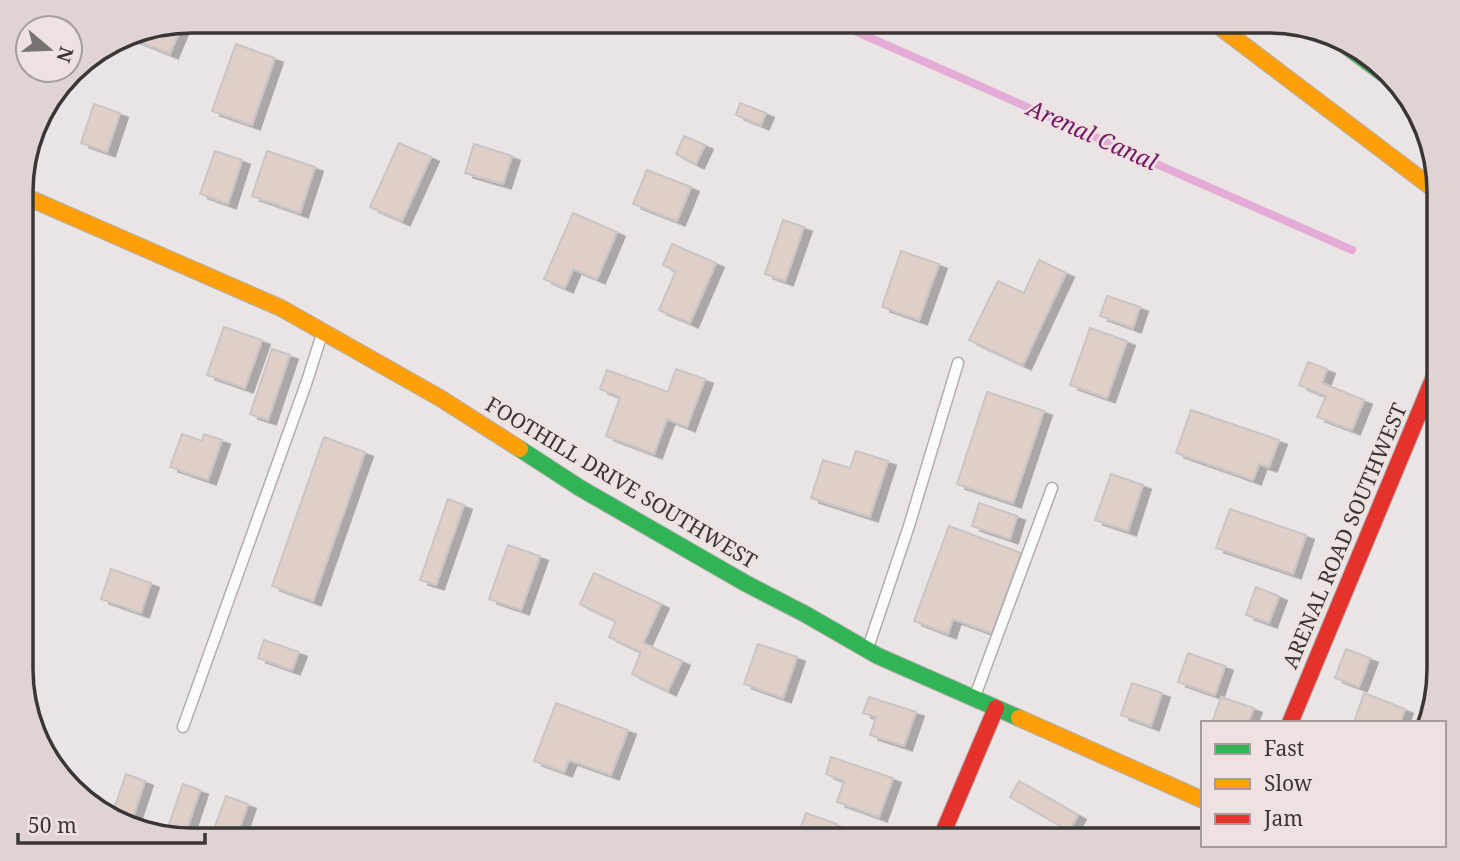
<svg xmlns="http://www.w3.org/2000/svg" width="1460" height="861" font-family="'Noto Serif',serif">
<defs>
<filter id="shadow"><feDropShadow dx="8" dy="4.5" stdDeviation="0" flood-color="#0004"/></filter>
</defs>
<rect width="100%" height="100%" fill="#eae4e4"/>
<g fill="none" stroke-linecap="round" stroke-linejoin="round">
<path stroke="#e3abd5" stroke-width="8" d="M832,21L1352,250"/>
</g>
<path fill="#dfcfc8" stroke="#cac5c5" stroke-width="2" filter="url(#shadow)" d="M183,23L170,54L133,39L136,32Z
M236,44L275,58L252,125L212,111Z
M740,103L766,113L761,125L736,115Z
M94,104L120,113L107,152L81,143Z
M684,136L705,145L696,164L676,154Z
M399,143L431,157L402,221L370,207Z
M474,144L512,156L503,184L465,173Z
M215,151L242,160L228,204L200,194Z
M267,151L315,167L300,213L252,196Z
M647,170L691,187L677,221L633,204Z
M573,213L617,232L597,279L573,269L565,288L544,279Z
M783,220L804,227L785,281L765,274Z
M672,244L716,263L690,323L659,310L676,271L663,265Z
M901,251L939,264L919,320L882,307Z
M1039,260L1066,273L1023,365L969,340L998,281L1024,293Z
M1107,296L1140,307L1133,328L1100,316Z
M224,327L262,340L245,388L207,375Z
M1090,328L1127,341L1107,398L1070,385Z
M272,349L290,355L268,420L250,414Z
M1308,362L1327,369L1322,383L1364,400L1352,430L1317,417L1326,396L1299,385Z
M676,369L705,379L687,427L667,419L654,454L606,436L620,397L600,389L607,370L668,392Z
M987,392L1044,411L1013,503L957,484Z
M1191,410L1279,440L1269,467L1259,464L1253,480L1176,453Z
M182,434L202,441L204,434L222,440L208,480L170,467Z
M324,437L365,452L313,601L272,586Z
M856,451L888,461L870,517L811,498L823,460L850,468Z
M1111,474L1143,485L1128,531L1095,520Z
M448,499L464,505L436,585L420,580Z
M979,503L1017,516L1010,539L972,526Z
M1230,509L1306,535L1293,574L1216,548Z
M949,526L1021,553L992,633L953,619L948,634L914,621Z
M508,545L540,556L521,610L489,599Z
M111,569L151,583L141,613L101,599Z
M594,573L661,604L643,643L682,661L668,691L632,674L641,652L609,637L616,621L580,604Z
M1256,587L1279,596L1269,623L1246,615Z
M264,640L299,652L292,670L258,658Z
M758,644L797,657L783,698L744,684Z
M1346,649L1370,658L1359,687L1335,678Z
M1188,653L1225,666L1215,695L1178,682Z
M1132,683L1162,693L1151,726L1121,715Z
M1364,693L1405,709L1400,723H1354Z
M869,697L916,712L904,746L870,735L876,717L863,713Z
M1221,697L1254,708L1248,723H1212Z
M556,703L628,730L611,775L569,760L564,772L534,761Z
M831,757L893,778L879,817L837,802L844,781L826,774Z
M126,774L145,781L131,823L111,818Z
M1019,781L1078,815L1069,831L1010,797Z
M183,784L200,790L184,838L166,833Z
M226,796L248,804L236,839L213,832Z
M806,813L837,824L832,840H796Z"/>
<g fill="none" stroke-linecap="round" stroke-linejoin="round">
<defs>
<path id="lane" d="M868,648L909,526L958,363
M975,696L1052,488
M183,727L307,381L322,334"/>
<path id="fast" d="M1338,40L1384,74
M520,449L580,488L745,583L805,614L878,656L1019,718"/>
<path id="slow" d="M1212,21L1439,193
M22,195L281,308L440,398L520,449
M1019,718L1203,800"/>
<path id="jam" d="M1290,723L1439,365
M940,840L996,708"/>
</defs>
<use href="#lane" stroke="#b1adad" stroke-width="13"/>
<use href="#fast" stroke="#b1adad" stroke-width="18"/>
<use href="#slow" stroke="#b1adad" stroke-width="18"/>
<use href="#jam" stroke="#b1adad" stroke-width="18"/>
<use href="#lane" stroke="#fcfbfb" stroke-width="10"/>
<use href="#fast" stroke="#30b455" stroke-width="16"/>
<use href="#slow" stroke="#ff9f0a" stroke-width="16"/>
<use href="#jam" stroke="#e5322d" stroke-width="16"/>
</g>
<g text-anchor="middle" stroke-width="5" stroke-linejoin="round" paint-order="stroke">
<g font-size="21" fill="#3a3636" stroke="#ede2e1">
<text transform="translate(621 483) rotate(31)" y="7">FOOTHILL DRIVE SOUTHWEST</text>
<text transform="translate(1345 536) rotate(-67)" y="7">ARENAL ROAD SOUTHWEST</text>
</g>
<g font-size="23" font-style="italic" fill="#741a65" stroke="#ede2e1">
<text transform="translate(1092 135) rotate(24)" y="8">Arenal Canal</text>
</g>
</g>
<path d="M0 0H1460V861H0ZM192 33H1268A159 159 0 0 1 1427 192V669A159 159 0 0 1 1268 828H192A159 159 0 0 1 33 669V192A159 159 0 0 1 192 33Z" fill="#dfd4d3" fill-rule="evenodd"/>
<path fill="none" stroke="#3a3636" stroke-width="3.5" d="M192 33H1268A159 159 0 0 1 1427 192V669A159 159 0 0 1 1268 828H192A159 159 0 0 1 33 669V192A159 159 0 0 1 192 33Z"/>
<rect x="1201" y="721" width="245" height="126" fill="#ede2e1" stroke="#a59d9d" stroke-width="2"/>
<rect x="1215" y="744" width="35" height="10" fill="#30b455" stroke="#a59d9d" stroke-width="2"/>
<text x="1264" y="756" font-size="21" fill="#3a3636">Fast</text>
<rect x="1215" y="779" width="35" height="10" fill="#ff9f0a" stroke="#a59d9d" stroke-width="2"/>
<text x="1264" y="791" font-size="21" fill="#3a3636">Slow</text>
<rect x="1215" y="814" width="35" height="10" fill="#e5322d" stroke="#a59d9d" stroke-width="2"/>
<text x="1264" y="826" font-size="21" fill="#3a3636">Jam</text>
<g transform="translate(49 49) rotate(109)"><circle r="33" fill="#ede2e1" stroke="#a59d9d" stroke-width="2"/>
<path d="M0-5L12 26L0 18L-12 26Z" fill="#787373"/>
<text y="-10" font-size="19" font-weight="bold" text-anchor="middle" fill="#3a3636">N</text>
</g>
<path d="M18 833v10h187v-10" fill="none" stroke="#3a3636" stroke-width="3.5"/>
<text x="28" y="833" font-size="21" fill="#3a3636" stroke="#ede2e1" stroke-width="5" paint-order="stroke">50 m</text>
</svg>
